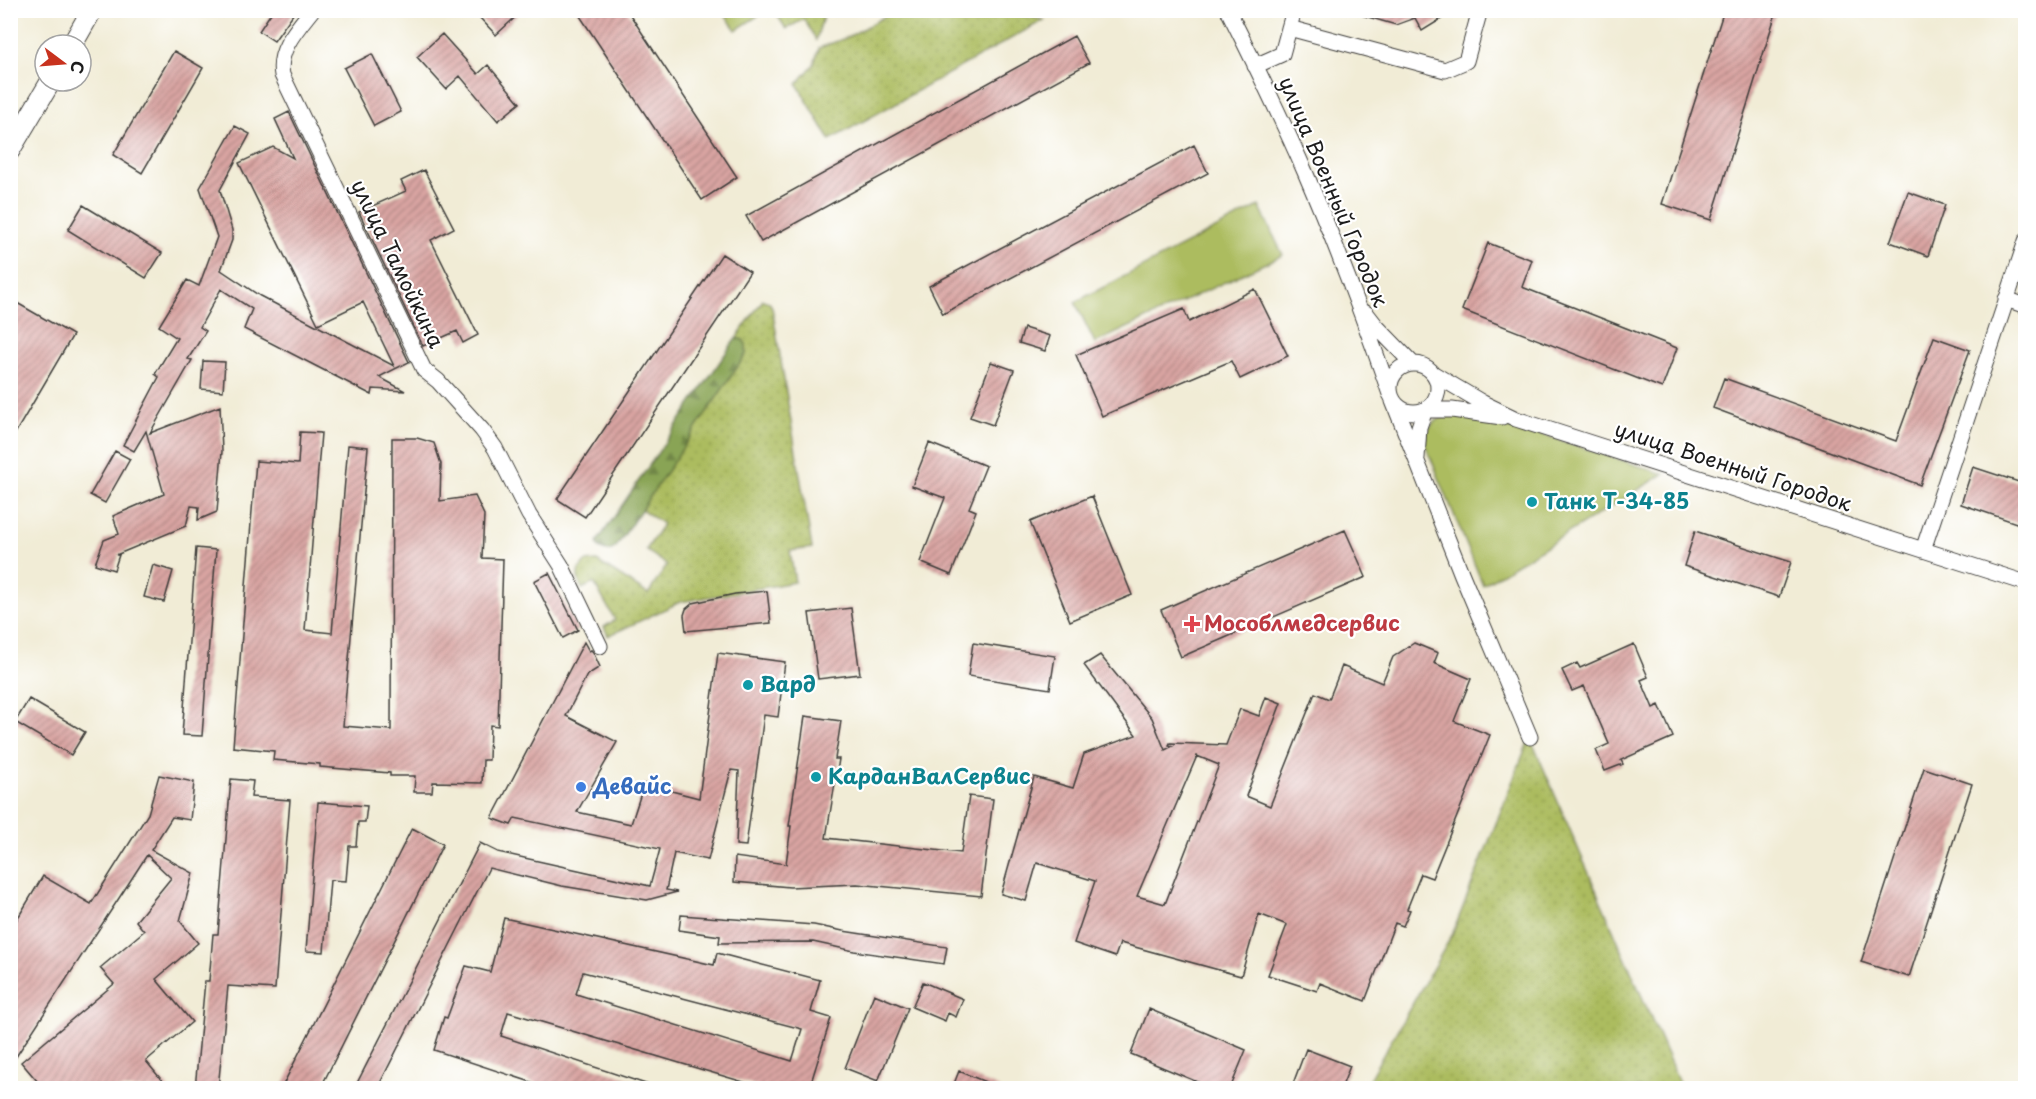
<svg xmlns="http://www.w3.org/2000/svg" width="2036" height="1099" font-family="'Playpen Sans',sans-serif">
<defs>
<pattern id="grass-dots" width="8" height="8" patternUnits="userSpaceOnUse" patternTransform="scale(1.5)"><rect width="8" height="8" fill="#acbc5e"/><path d="M2 2h.1M6 6h.1" fill="none" stroke="#93a151" stroke-width="1.8" stroke-linecap="round"/></pattern>
<pattern id="forest-firs" width="22" height="20" patternUnits="userSpaceOnUse" patternTransform="scale(1.5)"><rect width="22" height="20" fill="#89a455"/><path d="M5 1l3.5 6h-7zM16 11l3.5 6h-7z" fill="#6f8546"/></pattern>
<pattern id="building-hatch" width="6" height="6" patternUnits="userSpaceOnUse" patternTransform="scale(1.5)"><rect width="6" height="6" fill="#d9a4a2"/><path d="M-1 1l2-2M0 6l6-6M5 7l2-2" fill="none" stroke="#af8583"/></pattern>
</defs>
<rect width="100%" height="100%" fill="#fff"/>
<filter id="ink" filterUnits="userSpaceOnUse"><feTurbulence type="fractalNoise" baseFrequency=".0167" numOctaves="2"/><feDisplacementMap in="SourceGraphic" scale="12" xChannelSelector="R" yChannelSelector="G"/><feConvolveMatrix kernelMatrix="1 2 1 2 8 2 1 2 1" color-interpolation-filters="sRGB"/></filter>
<filter id="wash" filterUnits="userSpaceOnUse"><feTurbulence type="fractalNoise" baseFrequency=".008" numOctaves="4" result="noise"/><feDisplacementMap in="SourceGraphic" scale="24" xChannelSelector="R" yChannelSelector="G"/><feGaussianBlur stdDeviation="1.35" result="paint"/><feColorMatrix in="noise" values="0 0 0 0 0 0 0 0 0 0 0 0 0 0 0 0 0 1.4 0 .05"/><feComposite in="paint" operator="in"/></filter>
<g filter="url(#wash)">
<rect width="100%" height="100%" fill="#f1ecd6"/>
<path fill="url(#grass-dots)" stroke="#646c3d" stroke-width="1.5" d="M896,10L1000,11L1044,20L830,140L797,84L814,64L819,48L848,37Z
M776,11H825L816,40L804,19L786,29L776,13Z
M763,300L769,302L772,307L812,548L790,551L795,582L680,602L608,636L604,627L615,620L594,583L582,589C576,578 576,572 585,562L597,561L648,594L667,565L646,550L663,524L641,509L746,354L743,340L736,338Z
M1530,737L1681,1087L1675,1088H1364L1452,935Z"/>
<path fill="url(#forest-firs)" stroke="#526038" stroke-width="1.5" d="M736,338L743,340L746,344V354L616,547C610,552 606,552 599,548L597,542Z"/>
<path fill="#acbc5e" stroke="#646c3d" stroke-width="1.5" d="M722,11V10L766,11L736,30Z
M1259,206L1283,255L1095,343L1075,302Z
M1458,414L1538,433L1664,474L1483,585L1425,444C1425,424 1440,415 1458,414Z"/>
<g id="blocks">
<path fill="url(#building-hatch)" fill-rule="evenodd" d="M273,10H296L274,41L259,31Z
M489,10H523L496,35L480,18Z
M576,10H627L737,177L702,200Z
M1362,10H1456L1422,31L1415,18L1396,25L1361,15Z
M1724,10H1777L1711,220L1662,204Z
M442,34L478,74L488,65L520,103L498,121L460,76L446,89L417,57Z
M1074,36L1089,63L761,242L746,216Z
M174,51L203,68L142,173L113,155Z
M372,54L401,112L374,126L344,68Z
M289,112L409,362L379,377L405,391L373,389L372,395L244,329L252,309L221,289L200,327L206,331L188,359L192,360L150,433L220,406L222,451L217,512L198,520L199,507L191,506L186,526L116,555H119L114,570L95,564L104,540L119,534L113,516L164,494L146,431L134,451L123,445L159,377L155,374L177,338L159,326L187,280L199,286L217,237L200,188L235,126L250,134L220,190L232,230V240L221,270L260,296L394,366L363,302L318,324L239,163L273,147L293,158L275,119Z
M1194,145L1208,173L943,314L929,286Z
M424,170L454,228L431,240L478,335L463,343L457,331L423,346L359,212L406,191L401,181Z
M1908,192L1945,205L1928,256L1890,242Z
M83,205L162,253L146,278L68,230Z
M1488,243L1532,260L1522,287L1677,348L1662,388L1462,310Z
M722,254L750,272L585,517L557,499Z
M1255,289L1288,356L1240,379L1231,361L1102,416L1076,355L1184,309L1189,322Z
M17,303L73,335L10,442V314Z
M1024,328L1050,336L1045,351L1019,343Z
M1934,337L1970,350L1920,485L1713,408L1724,378L1896,441Z
M203,361L225,362L223,391L201,389Z
M991,362L1014,370L993,425L970,417Z
M300,432L321,433L305,630L332,633L348,445L368,447L343,726L391,730L392,438H417L434,443L441,464L440,501L475,496L484,515L482,558L503,559L498,726L490,725L489,760H483L482,783L433,782L432,792H414L415,776H390V773L320,767V764L273,760L274,751L233,747L256,461L298,464Z
M929,443L986,466L969,508L976,511L951,575L920,562L945,498L912,486Z
M115,451L130,459L105,503L90,495Z
M1973,467L2025,484V526L1961,504Z
M1092,496L1132,595L1070,621L1030,522Z
M1345,530L1366,577L1181,657L1161,610Z
M1695,531L1791,562L1779,597L1684,566Z
M196,548L216,550L202,736L182,735Z
M153,565L173,571L164,602L144,597Z
M549,573L578,630L563,638L534,581Z
M767,591L771,623L686,631L684,615L686,609L693,603L735,594Z
M851,608L860,674L818,679L809,613Z
M584,642L589,651L591,650L593,652L600,667L587,675L566,716L617,742L577,812L631,824L644,784L699,798L718,653L785,662L778,717L764,715L746,846L736,845L739,771L731,770L708,860L674,853L666,890L677,892L647,900L562,886L489,868L377,1089H354L480,843L498,852L650,886L660,849L515,818L511,825L492,818Z
M973,643L1055,656L1050,689L968,676Z
M1414,643L1438,653L1434,663L1471,679L1454,721L1490,735L1432,878L1421,874L1407,909L1410,910L1403,926L1395,923L1365,1001L1320,983L1317,991L1268,975L1287,925L1259,914L1241,976L1120,943L1115,957L1074,943L1095,881L1037,863L1026,901L1001,894L1034,777L1073,788L1084,754L1136,735L1084,665L1100,655L1152,718L1165,750L1173,746L1169,745L1170,743L1226,745L1240,709L1259,716L1266,697L1281,703L1246,796L1270,806L1315,693L1329,699L1342,666L1382,683L1393,657ZM1197,756L1219,765L1165,904L1137,896Z
M1634,644L1648,677L1641,680L1653,708L1659,705L1673,737L1621,760L1623,764L1605,771L1596,750L1609,744L1584,686L1572,691L1562,670L1577,663L1580,668Z
M29,699L85,732L71,755L15,722Z
M805,716L841,721L835,759H839L826,838L961,853L969,796L993,799L981,896L857,884L790,887L734,882L735,857L786,864L791,826H789Z
M1924,768L1972,784L1909,977L1861,962Z
M159,775L194,782L190,820L172,817L151,850L193,873L180,921L198,943L156,979L192,1022L146,1061L169,1089H44L21,1062L114,984L100,968L144,931L136,921L171,878L147,855L10,1066V931L43,876L91,904L148,814Z
M231,779L253,781L251,797L290,800L275,989L228,986L218,1089H195L205,981H209L213,934H218Z
M318,802L367,806L365,822H358L356,846H349L346,881L330,880L324,952L306,951Z
M412,828L443,844L320,1089H281Z
M681,915L814,925L843,931L947,947L944,964L854,951L813,942L719,943L720,936L679,930Z
M504,918L714,965L717,953L820,980L811,1012L831,1018L809,1089H767L508,1012L501,1036L652,1086V1089H552L434,1050L444,1017L447,1018L466,966L490,972ZM583,972L802,1029L792,1061L576,994Z
M923,982L963,999L956,1017L948,1013L945,1021L912,1007Z
M874,994L908,1008L878,1081L845,1068Z
M1149,1009L1246,1050L1230,1089H1214L1131,1054Z
M1306,1049L1350,1066L1341,1089H1291Z
M959,1071L1000,1088V1089H952Z"/>
</g>
</g>
<g filter="url(#ink)">
<use href="#blocks" fill-opacity="0" stroke="#3c3b38" stroke-width="1.5"/>
<g fill="none" stroke-linecap="round" stroke-linejoin="round">
<defs>
<path id="minor" d="M312,10C297,29 277,50 282,75L424,370L438,381L482,430L495,448L529,515L561,565L600,646
M1228,10C1255,64 1281,117 1305,172C1336,244 1364,319 1390,394
M1289,28L1445,70L1466,61L1480,10
M1255,66L1282,54L1294,10
M2006,299L2026,306
M1366,313L1377,327L1413,364
M1390 388a24 24 0 1 1 48 0a24 24 0 1 1-48 0Z
M1434,374L1483,403L1516,419L2026,583
M1393,401L1462,575L1530,737
M1417,458L1419,427L1425,410H1452L1502,417
M1923,550L2026,241"/>
<path id="tertiary" d="M72,45L92,10
M10,150L51,81"/>
</defs>
<use href="#minor" stroke="#3c3b38" stroke-width="17"/>
<use href="#tertiary" stroke="#3c3b38" stroke-width="22"/>
<use href="#minor" stroke="#fff" stroke-width="15"/>
<use href="#tertiary" stroke="#fff" stroke-width="20"/>
</g>
</g>
<g fill="#0f9aa8" stroke="#fff" stroke-width="2">
<circle cx="1532" cy="502" r="6"/>
<circle cx="748" cy="685" r="6"/>
<circle cx="816" cy="777" r="6"/>
</g>
<path fill="#e0444e" stroke="#fff" stroke-width="2" d="M1189 615h6v6h6v6h-6v6h-6v-6h-6v-6h6z"/>
<circle fill="#3f7fe0" stroke="#fff" stroke-width="2" cx="581" cy="787" r="6"/>
<g text-anchor="middle" stroke-width="4.5" stroke-linejoin="round" paint-order="stroke">
<g font-size="21" fill="#1c1c1c" stroke="#fff">
<text transform="translate(1333 192) rotate(67)" y="7">улица Военный Городок</text>
<text transform="translate(397 264) rotate(64)" y="7">улица Тамойкина</text>
<text transform="translate(1733 467) rotate(18)" y="7">улица Военный Городок</text>
</g>
<g font-size="21" font-weight="bold" fill="#0d838f" stroke="#fff" text-anchor="start">
<text x="1544" y="509">Танк Т-34-85</text>
<text x="760" y="692">Вард</text>
<text x="828" y="784">КарданВалСервис</text>
</g>
<g font-size="21" font-weight="bold" fill="#be3a42" stroke="#fff" text-anchor="start">
<text x="1204" y="631">Мособлмедсервис</text>
</g>
<g font-size="21" font-weight="bold" fill="#366cbe" stroke="#fff" text-anchor="start">
<text x="593" y="794">Девайс</text>
</g>
</g>
<rect width="2036" height="1099" fill="none" stroke="#fff" stroke-width="36"/>
<g transform="translate(63 63) rotate(106)"><circle r="28" fill="#ffffff" stroke="#a4a4a4" stroke-width="1.5"/>
<path d="M0-4.5L10 22L0 15L-10 22Z" fill="#c8321e"/>
<text y="-9" font-size="16" font-weight="bold" text-anchor="middle" fill="#1c1c1c">С</text>
</g>
</svg>
